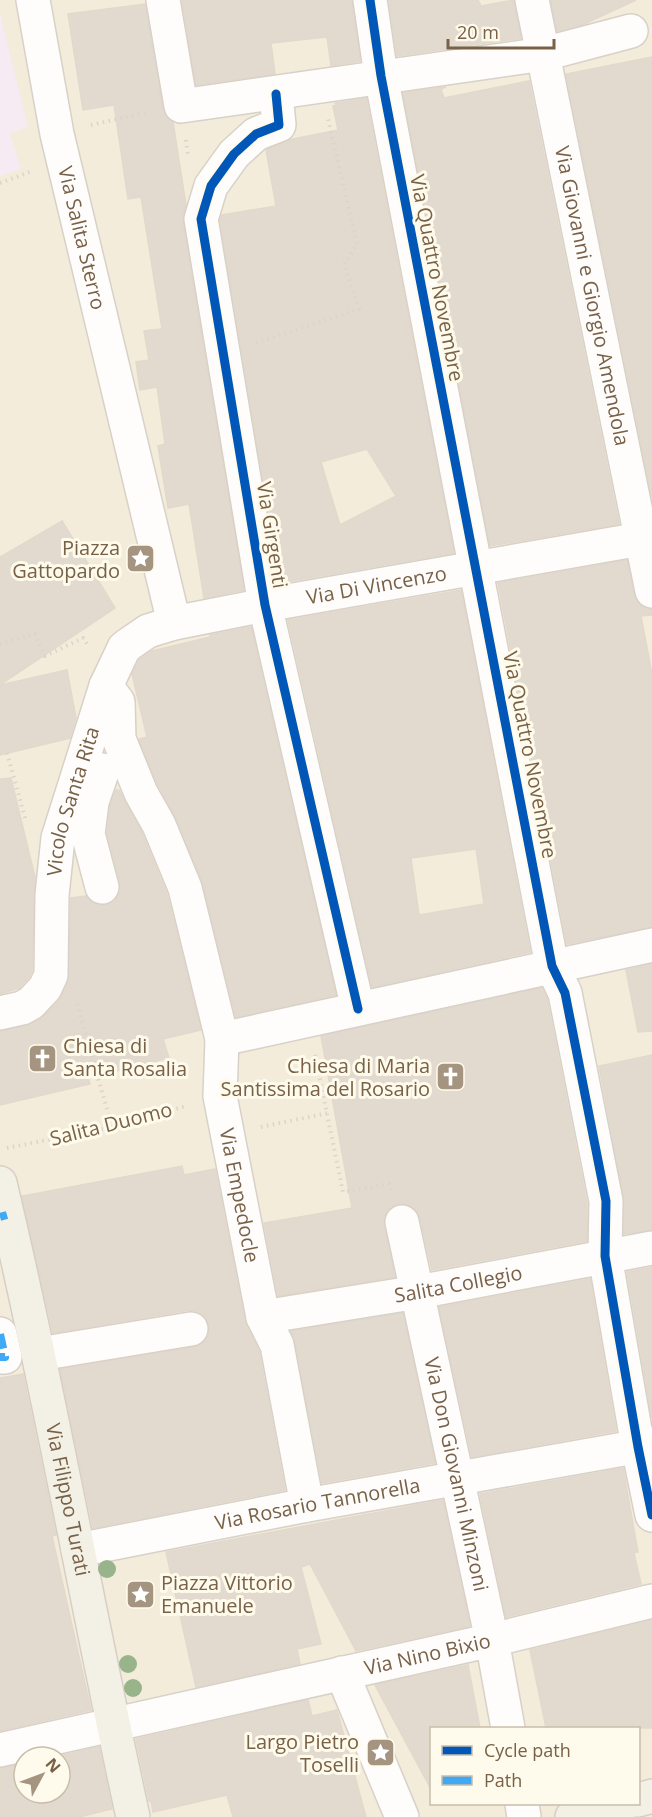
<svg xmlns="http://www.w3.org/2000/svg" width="652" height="1817" font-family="'Open Sans',sans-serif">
<rect width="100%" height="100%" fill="#f8f4ea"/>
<path fill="#f4ecda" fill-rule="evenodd" d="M0,0H652V1817H0ZM432,1728H638V1804H432ZM24,1757H60V1793H24Z"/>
<path fill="#f6eaf3" d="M0,13L28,127L10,133L21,169L0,176Z"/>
<path fill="#e3dacf" stroke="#e2d8cc" stroke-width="1.5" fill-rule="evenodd" d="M182,0H352L360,61L331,66L327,37L271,43L275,74L196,85Z
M389,0H478L481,6L514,0L521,38L397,56Z
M551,0H636L582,25L557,31Z
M145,4L163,109L166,117L173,122L186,205L183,222L244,590L204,598L189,504L168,508L158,446L165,444L157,387L140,390L136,362L149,360L144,331L162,329L141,197L128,199L114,105L83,110L68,14Z
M652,57V497L566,74Z
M529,81L619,524L490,546L403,93L446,87L441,89L444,98Z
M366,98L454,553L280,583L220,220L222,215L276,206L266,150L288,140L338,130L333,106L336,105L335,103ZM367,449L396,496L340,525L321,462Z
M62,521L115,608L0,685L67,670L76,718L70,738L0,755V557Z
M627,560L634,595L638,603L646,609H652V615L641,616L652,674V927L567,944L498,583Z
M461,590L530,952L372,987L288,620ZM476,849L484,904L419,915L411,858Z
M251,627L336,995L236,1017L202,881L176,818L158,785L139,739L147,737L132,674L139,660L152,651L210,637V635Z
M11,778L35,877L32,971L29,977L19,988L0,994V779Z
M116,790H119L142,833L167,894L201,1030L163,1039L169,1058L88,1078L90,1084L0,1105V1031L26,1026L40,1019L59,1001L68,983L71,898L86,896L97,905H106L115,901L120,892V882L107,833L110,806Z
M652,964V1031L638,1032L626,970Z
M542,988L547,999L587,1203V1241L432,1270L420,1218L415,1209L407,1204H399L390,1208L384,1217V1226L395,1277L278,1296L264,1223L352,1208L321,1036Z
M652,1055V1230L624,1234V1198L599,1066Z
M182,1166L184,1175L215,1169L245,1321L259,1351L285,1490L93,1528L60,1369L195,1347L203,1343L208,1336L209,1325L205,1317L197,1311L189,1310L53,1333L22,1196Z
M652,1267V1418L627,1272Z
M590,1279L616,1431L472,1457L439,1307Z
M403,1313L435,1463L322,1483L295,1342L291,1331Z
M23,1374L56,1535L52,1536L91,1710L0,1731V1378Z
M623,1468L638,1552L634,1553L641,1584L506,1617L480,1494Z
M443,1500L470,1626L356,1651L310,1564L301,1567L321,1644L297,1649L300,1664L196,1687L166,1552Z
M652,1620V1728H546L530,1650Z
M468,1665L480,1728H432V1791L375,1685Z
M308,1700L312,1716L337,1710L366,1817H233L227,1795L153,1812L151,1801H149L136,1739Z
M99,1747L112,1809L79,1817H0V1768L24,1764V1793H60V1757H55Z"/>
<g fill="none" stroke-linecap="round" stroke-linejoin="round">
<defs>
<g id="minor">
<path id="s1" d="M33,0L57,134L174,623"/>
<path d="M163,0L181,106L544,54L631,31"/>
<path d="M370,0L381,76L552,966L565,993L606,1201L605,1256L638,1447L652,1515"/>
<path id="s2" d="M532,0L652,591"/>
<path d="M276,94L279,125L256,134L234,154L211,186L201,219L265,605L358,1009"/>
<path id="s3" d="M106,686L118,702L119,739L141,793L159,825L185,888L222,1039L220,1096L263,1317L277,1345L307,1505"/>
<path d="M102,887L88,834L92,802L103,770"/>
<path id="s4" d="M0,1013L22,1008L31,1003L45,988L51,975L52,895L58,838L106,686L124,648L129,644L148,631L174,623L265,605L652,537"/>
<path d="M222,1039L652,945"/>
<path id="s5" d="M402,1222L492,1640L508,1728"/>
<path id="s6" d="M263,1317L418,1292L652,1248"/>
<path d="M0,1334L5,1357H0"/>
<path d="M39,1354L191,1329"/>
<path id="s7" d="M78,1550L307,1505L652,1444"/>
<path d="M342,1673L402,1817"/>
<path id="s8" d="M0,1750L492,1640L652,1601"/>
<path d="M522,1804L524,1817"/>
</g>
<g id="major">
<path id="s9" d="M0,1183C50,1394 87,1606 133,1817"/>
<path d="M638,1800L652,1796"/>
<path d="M572,1817L624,1804"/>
</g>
</defs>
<use href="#minor" stroke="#d7d1c8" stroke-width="36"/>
<use href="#major" stroke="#d7cfc5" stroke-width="36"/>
<path stroke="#dbd4cc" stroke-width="4" stroke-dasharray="1.5 4.5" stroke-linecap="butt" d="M91,125L148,112
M186,140L188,156
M0,183L30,172
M256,343L359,309L344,265L357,244L328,119
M0,644L35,634L45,656L83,638L87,644
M7,753L26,821
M77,1004L112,1127
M315,1055L343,1192L389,1184L391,1190
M261,1127L328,1113
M7,1148L112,1127L186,1106"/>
<use href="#minor" stroke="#fefdfc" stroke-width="33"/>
<use href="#major" stroke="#f3f0e5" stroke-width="33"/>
<path stroke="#3fa9f5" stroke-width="8" stroke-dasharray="15 8" stroke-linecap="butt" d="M0,1217L7,1215
M0,1334L5,1357H0"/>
<defs>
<path id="cycleway" d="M370,0L381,76L552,966L565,993L606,1201L605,1256L638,1447L652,1515
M276,94L279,125L256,134L234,154L211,186L201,219L265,605L358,1009"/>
</defs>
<use href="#cycleway" stroke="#fffbec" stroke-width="13"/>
<use href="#cycleway" stroke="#0057b8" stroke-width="9"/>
</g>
<g fill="#97b48b">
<circle cx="107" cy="1569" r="9"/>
<circle cx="128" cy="1664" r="9"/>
<circle cx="133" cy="1688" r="9"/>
</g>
<defs>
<symbol id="sight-square" viewBox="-11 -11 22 22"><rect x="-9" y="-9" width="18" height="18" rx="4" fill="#a59480" stroke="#fffbec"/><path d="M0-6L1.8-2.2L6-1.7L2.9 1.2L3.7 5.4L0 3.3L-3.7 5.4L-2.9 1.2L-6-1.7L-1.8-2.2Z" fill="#fff"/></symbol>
<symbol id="church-square" viewBox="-11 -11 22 22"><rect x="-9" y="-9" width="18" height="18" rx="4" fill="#a59480" stroke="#fffbec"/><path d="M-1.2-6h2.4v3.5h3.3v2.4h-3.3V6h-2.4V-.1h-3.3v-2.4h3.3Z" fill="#fff"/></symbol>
</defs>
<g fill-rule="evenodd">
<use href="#sight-square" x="124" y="542" width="33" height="33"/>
<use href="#church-square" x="26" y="1042" width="33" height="33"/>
<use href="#church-square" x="434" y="1060" width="33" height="33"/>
<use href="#sight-square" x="124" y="1578" width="33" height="33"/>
<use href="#sight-square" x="364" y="1736" width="33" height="33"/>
</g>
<g text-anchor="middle" stroke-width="6" stroke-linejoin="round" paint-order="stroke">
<g font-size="20" fill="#796147" stroke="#fffbec">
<text dy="7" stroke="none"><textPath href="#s1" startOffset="243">Via Salita Sterro</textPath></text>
<text transform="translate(437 278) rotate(79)" y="7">Via Quattro Novembre</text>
<text dy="7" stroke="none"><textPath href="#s2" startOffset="302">Via Giovanni e Giorgio Amendola</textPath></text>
<text transform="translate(272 535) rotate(81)" y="7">Via Girgenti</text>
<text dy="7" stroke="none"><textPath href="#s4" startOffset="669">Via Di Vincenzo</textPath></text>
<text transform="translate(530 755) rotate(79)" y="7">Via Quattro Novembre</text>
<text dy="7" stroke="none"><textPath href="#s4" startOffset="244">Vicolo Santa Rita</textPath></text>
<text transform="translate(111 1124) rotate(-14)" y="7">Salita Duomo</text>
<text dy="7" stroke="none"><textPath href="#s3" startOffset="534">Via Empedocle</textPath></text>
<text dy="7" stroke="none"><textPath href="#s6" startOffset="198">Salita Collegio</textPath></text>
<text dy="7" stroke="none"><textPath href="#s5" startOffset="258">Via Don Giovanni Minzoni</textPath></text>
<text dy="7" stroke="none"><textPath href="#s9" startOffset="324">Via Filippo Turati</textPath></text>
<text dy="7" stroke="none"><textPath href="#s7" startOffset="244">Via Rosario Tannorella</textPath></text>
<text dy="7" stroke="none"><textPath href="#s8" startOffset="438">Via Nino Bixio</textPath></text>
</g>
<g font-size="20" fill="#796147" stroke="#fffbec" text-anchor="end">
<text x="120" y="555">Piazza<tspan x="120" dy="23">Gattopardo</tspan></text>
<text x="63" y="1053" text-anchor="start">Chiesa di<tspan x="63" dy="23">Santa Rosalia</tspan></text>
<text x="430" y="1073">Chiesa di Maria<tspan x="430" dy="23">Santissima del Rosario</tspan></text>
<text x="161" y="1590" text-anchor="start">Piazza Vittorio<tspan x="161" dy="23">Emanuele</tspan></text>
<text x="359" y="1749">Largo Pietro<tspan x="359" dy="23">Toselli</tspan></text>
</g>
</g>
<rect x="430" y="1727" width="210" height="78" fill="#fffbec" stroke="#c9bdaa" stroke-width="1.5"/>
<rect x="442" y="1746" width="30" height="9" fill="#0057b8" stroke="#c9bdaa" stroke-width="1.5"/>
<text x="484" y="1757" font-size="18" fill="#796147">Cycle path</text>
<rect x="442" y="1776" width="30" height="9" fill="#3fa9f5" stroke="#c9bdaa" stroke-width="1.5"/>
<text x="484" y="1787" font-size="18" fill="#796147">Path</text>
<g transform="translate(42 1775) rotate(49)"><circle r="28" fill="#fffbec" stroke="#c9bdaa" stroke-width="1.5"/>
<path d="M0-4.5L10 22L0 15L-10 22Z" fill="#a59480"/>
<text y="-9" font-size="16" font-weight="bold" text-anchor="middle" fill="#796147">N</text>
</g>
<path d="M448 39v9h106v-9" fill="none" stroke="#796147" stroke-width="3"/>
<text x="457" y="39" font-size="18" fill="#796147" stroke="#fffbec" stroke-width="4.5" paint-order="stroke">20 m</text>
</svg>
